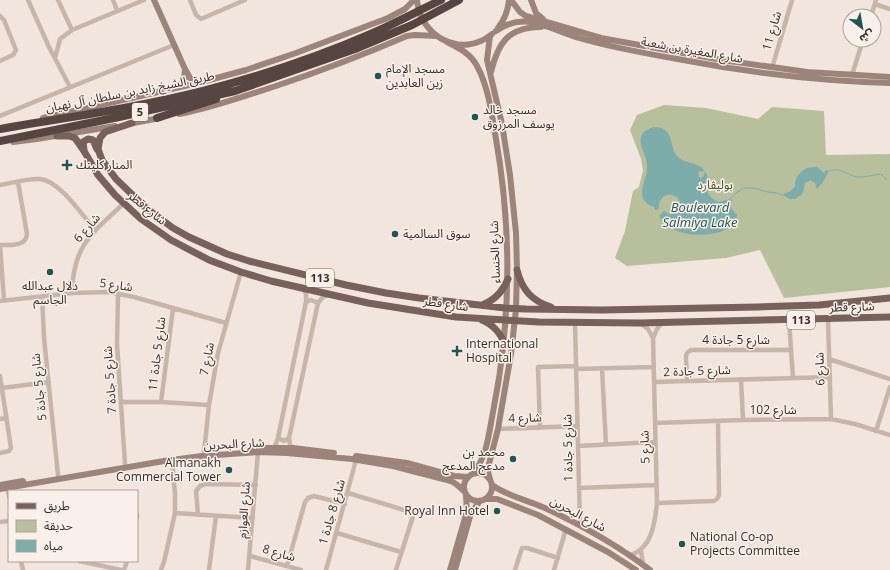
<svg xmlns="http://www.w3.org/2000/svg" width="890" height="570" font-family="'Open Sans','Noto Sans Arabic',sans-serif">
<rect width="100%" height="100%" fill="#f1e5dd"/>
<path fill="#b7bf9d" d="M664,105L706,108L758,119L772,107L824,111L826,155L890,154V287L784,298L760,250L726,258L627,266L615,258L625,231L633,191L639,187L643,170L641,159L630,130L637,115Z"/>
<path fill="#7dadaa" d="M654,127C676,128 668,145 677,156C685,165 698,161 705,171L698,172L699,177L701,178L704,176V173L706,172C711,186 700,194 719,202L730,199L732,200L730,207L737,215C736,235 699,237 684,233C674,231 665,224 659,216L664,211L669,214L674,213L677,215C691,193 657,186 659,209L655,210L654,207C632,198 647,183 647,167C648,152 628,135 654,127Z
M817,167L824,173L826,170L829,171L823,182L817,189L815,183L811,180L805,183L803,193L800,196L797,197L796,199H790L782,195C789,191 789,194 795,186C794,179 800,171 807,168C810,167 814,167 817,167Z"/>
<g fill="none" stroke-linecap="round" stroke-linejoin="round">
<path stroke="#7dadaa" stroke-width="1" d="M829,171C839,167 844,173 853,176C861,179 872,175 881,174L887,180
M730,199L737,192L740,191L744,188H754L768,192L778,193L779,194L782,195"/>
<path stroke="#c8b5a9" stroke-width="4.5" d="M28,0L49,47L70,87
M58,0L72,30
M113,0L117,10
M190,0L196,15L201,19L245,0
M875,4L890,9
M0,16L4,20L16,50L13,55L0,61
M871,16L876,0
M55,58L60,39L72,30L144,0
M772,68L792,0
M852,75L863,40
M0,116L174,45
M0,185C13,183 27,178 40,179C60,181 82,215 95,230
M0,245C10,245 26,247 27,234L18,182
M0,246L4,300
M72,293C73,246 91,234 123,204
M118,294L117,344L125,464
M42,296L44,338L58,475
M0,301L72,293L109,292L134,297L226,323
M306,302L311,300L318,303
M828,319L831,419
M789,320L793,378
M575,323L580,526
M640,323L648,329L653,338
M829,359L890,379
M602,368L606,445
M576,369L653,367
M0,376L11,448L9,451L0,453
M741,379L743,420
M687,381L686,356L687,353L691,350H791
M654,382L830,377
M2,388L49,382
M122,402H161L209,405
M161,402L173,309
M0,419L6,418
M655,423L743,420L831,419L855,424L890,435
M540,428L538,367L576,366
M498,429L578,426
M876,431L890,387
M278,436L280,439L284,441L289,438
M578,446L655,442
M272,448L275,446L278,438L306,302V294L303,288
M293,448L290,445L289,438L318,303L322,298L330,294
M204,452L209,405L218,353L241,272
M7,485L9,496
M579,488L657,485
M348,493L414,513L396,570
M657,503L714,501L717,499L719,495L718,421
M175,513L253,518
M137,514V518
M198,515L196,491L200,486L206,484L256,485
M0,522L9,521
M337,533L401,552
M641,551L643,564
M630,555C652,549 655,522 657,503L653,338L657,329L662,323
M250,556L301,570
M21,561L23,570
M79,561L121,570
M287,566L305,502L308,498L314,496L345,504
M124,570L127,561
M161,570L164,562L175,513V494L172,460
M209,570L216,516
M248,570L258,452
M326,570L356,460
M515,570L522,548H527L558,558
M554,570L566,529"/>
<path stroke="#9c847a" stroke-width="6" d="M154,0L185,69L190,78L198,83
M417,0C420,37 462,59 492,34
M511,0L520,12L526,16L601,38L722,60L807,72L890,77
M531,0L536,13L543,19
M498,28C505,19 508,11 509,0
M496,31C525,10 549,29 579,38C613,48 648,54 683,60C751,73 820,81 890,83
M490,36L487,60L502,124L510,175L516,233L517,270L516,309L511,354L498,429L489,464L488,472L490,479
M447,42C459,48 471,54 477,66C488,86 491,110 495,133C512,227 512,318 493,412C489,432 487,459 472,474
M491,72C498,43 508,27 541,27
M177,87L184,80L185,69
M179,114C211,108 241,97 273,87C318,72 363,55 407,36L415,35L436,36
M43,118L198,83L246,70L296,53L388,18L405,9L414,0
M128,124L160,118
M13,142L37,139L115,126
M254,448H293L334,453
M356,456L407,463L454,476L468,477
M464 487a14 14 0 1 1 28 0a14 14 0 1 1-28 0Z
M0,485L23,481
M492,485C507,496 527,500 545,508C579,524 620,547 650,570
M0,489L164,461L202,456L258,452L287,453L352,459L393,466L451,481L456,484L465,492
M485,499H497L538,515L608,552L636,570
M450,570L467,511L466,495
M455,570L471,513L480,501"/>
<path stroke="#77615a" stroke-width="7" d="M132,123L105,132L100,138L98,149L102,160L116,179L146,208L173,228L189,237L227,254L249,261L346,285L386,293L419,298L505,308L526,309L602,310L758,307L819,305L890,298
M57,136H69L75,138L84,151L98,175L115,195L141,219L171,240L209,260L241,272L271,281L368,303L456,317L539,322L640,323L890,317
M84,150L83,142L88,139L93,140L97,149
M517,270C522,290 532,301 551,307
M482,305C495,300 502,292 508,279
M482,320C494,325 500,333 505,344"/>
<path stroke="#564540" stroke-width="8" d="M157,118L216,99
M0,129C68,117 136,108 203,91C261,76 318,57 373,33C396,23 418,11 441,0
M0,141L119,117L235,91L355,49L412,25L459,0"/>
</g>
<g fill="#205554" stroke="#f9f0e9" stroke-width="1.5">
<circle cx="378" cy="76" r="4"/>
<circle cx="475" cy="117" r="4"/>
<path d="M65 159h4v4h4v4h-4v4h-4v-4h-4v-4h4z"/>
<circle cx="395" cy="234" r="4"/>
<circle cx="50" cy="272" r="4"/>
<path d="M455 345h4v4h4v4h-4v4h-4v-4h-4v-4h4z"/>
<circle cx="513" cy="459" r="4"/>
<circle cx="229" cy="470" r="4"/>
<circle cx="497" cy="511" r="4"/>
<circle cx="682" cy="544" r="4"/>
</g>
<g text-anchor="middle" stroke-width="3" stroke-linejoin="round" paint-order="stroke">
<g fill="#f9f0e9" stroke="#706763" stroke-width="1">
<rect x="132" y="103" width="16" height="18" rx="3"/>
<rect x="306" y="269" width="28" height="18" rx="3"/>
<rect x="787" y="311" width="28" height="18" rx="3"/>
</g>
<g font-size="11" font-weight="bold" fill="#362c29">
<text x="140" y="116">5</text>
<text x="320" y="282">113</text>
<text x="801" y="324">113</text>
</g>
<g font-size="12" fill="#362c29" stroke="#f9f0e9">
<text transform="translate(772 31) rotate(-74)" y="4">شارع 11</text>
<text transform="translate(692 50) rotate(10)" y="4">شارع المغيرة بن شعبة</text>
<text transform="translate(130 92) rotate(-11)" y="4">طريق الشيخ زايد بن سلطان آل نهيان</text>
<text transform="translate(147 208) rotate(39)" y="4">شارع قطر</text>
<text transform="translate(87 228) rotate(-50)" y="4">شارع 6</text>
<text transform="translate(495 252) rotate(-92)" y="4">شارع الخنساء</text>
<text transform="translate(116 285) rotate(8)" y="4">شارع 5</text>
<text transform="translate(446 304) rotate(8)" y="4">شارع قطر</text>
<text transform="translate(852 307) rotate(-2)" y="4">شارع قطر</text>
<text x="736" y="344">شارع 5 جادة 4</text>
<text transform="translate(157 354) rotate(-83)" y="4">شارع 5 جادة 11</text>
<text transform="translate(207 359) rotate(-79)" y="4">شارع 7</text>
<text transform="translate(820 369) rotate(-92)" y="4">شارع 6</text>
<text transform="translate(697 371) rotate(-2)" y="4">شارع 5 جادة 2</text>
<text transform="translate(110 380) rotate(-94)" y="4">شارع 5 جادة 7</text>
<text transform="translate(39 387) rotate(-96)" y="4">شارع 5 جادة 5</text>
<text x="773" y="414">شارع 102</text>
<text transform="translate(525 418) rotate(-2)" y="4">شارع 4</text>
<text transform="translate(234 444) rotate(-3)" y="4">شارع البحرين</text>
<text transform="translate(645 447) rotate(-92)" y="4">شارع 5</text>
<text transform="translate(568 448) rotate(-91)" y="4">شارع 5 جادة 1</text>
<text transform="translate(244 510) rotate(-86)" y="4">شارع العوازم</text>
<text transform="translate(332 512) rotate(-74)" y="4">شارع 8 جادة 1</text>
<text transform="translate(578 514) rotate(28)" y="4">شارع البحرين</text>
<text transform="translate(279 553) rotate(16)" y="4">شارع 8</text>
</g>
<g font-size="12" fill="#362c29" stroke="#f9f0e9" text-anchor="start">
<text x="386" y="73">مسجد الإمام<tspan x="386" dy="14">زين العابدين</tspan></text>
<text x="483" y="114">مسجد خالد<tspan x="483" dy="14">يوسف المرزوق</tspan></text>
<text x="76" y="169">المنار كلينك</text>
<text x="403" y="238">سوق السالمية</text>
<text x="50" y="290" text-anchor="middle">دلال عبدالله<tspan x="50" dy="14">الجاسم</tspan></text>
<text x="466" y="348">International<tspan x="466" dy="14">Hospital</tspan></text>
<text x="505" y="456" text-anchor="end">محمد بن<tspan x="505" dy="14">مدعج المدعج</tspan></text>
<text x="221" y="467" text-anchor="end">Almanakh<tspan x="221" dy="14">Commercial Tower</tspan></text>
<text x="489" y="515" text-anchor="end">Royal Inn Hotel</text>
<text x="690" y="541">National Co-op<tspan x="690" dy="14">Projects Committee</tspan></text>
</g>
<g font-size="12" fill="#49532d" stroke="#f9f0e9">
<text x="715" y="189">بوليڤارد</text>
</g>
<g font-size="13" font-style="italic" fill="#205554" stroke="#f9f0e9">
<text x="700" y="212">Boulevard<tspan x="700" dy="15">Salmiya Lake</tspan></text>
</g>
</g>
<rect x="8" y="490" width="130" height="72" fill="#f9f0e9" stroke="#aba29c"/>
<rect x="16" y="503" width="20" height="6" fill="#77615a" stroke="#aba29c"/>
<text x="44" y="510" font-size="12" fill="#362c29">طريق</text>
<rect x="16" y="520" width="20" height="12" fill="#b7bf9d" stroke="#aba29c"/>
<text x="44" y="530" font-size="12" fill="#362c29">حديقة</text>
<rect x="16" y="540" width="20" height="12" fill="#7dadaa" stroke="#aba29c"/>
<text x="44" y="550" font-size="12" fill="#362c29">مياه</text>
<g transform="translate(862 28) rotate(149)"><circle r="19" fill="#f9f0e9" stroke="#aba29c"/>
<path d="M0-3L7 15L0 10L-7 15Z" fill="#205554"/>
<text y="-6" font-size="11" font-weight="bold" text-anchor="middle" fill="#362c29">ش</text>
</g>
</svg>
